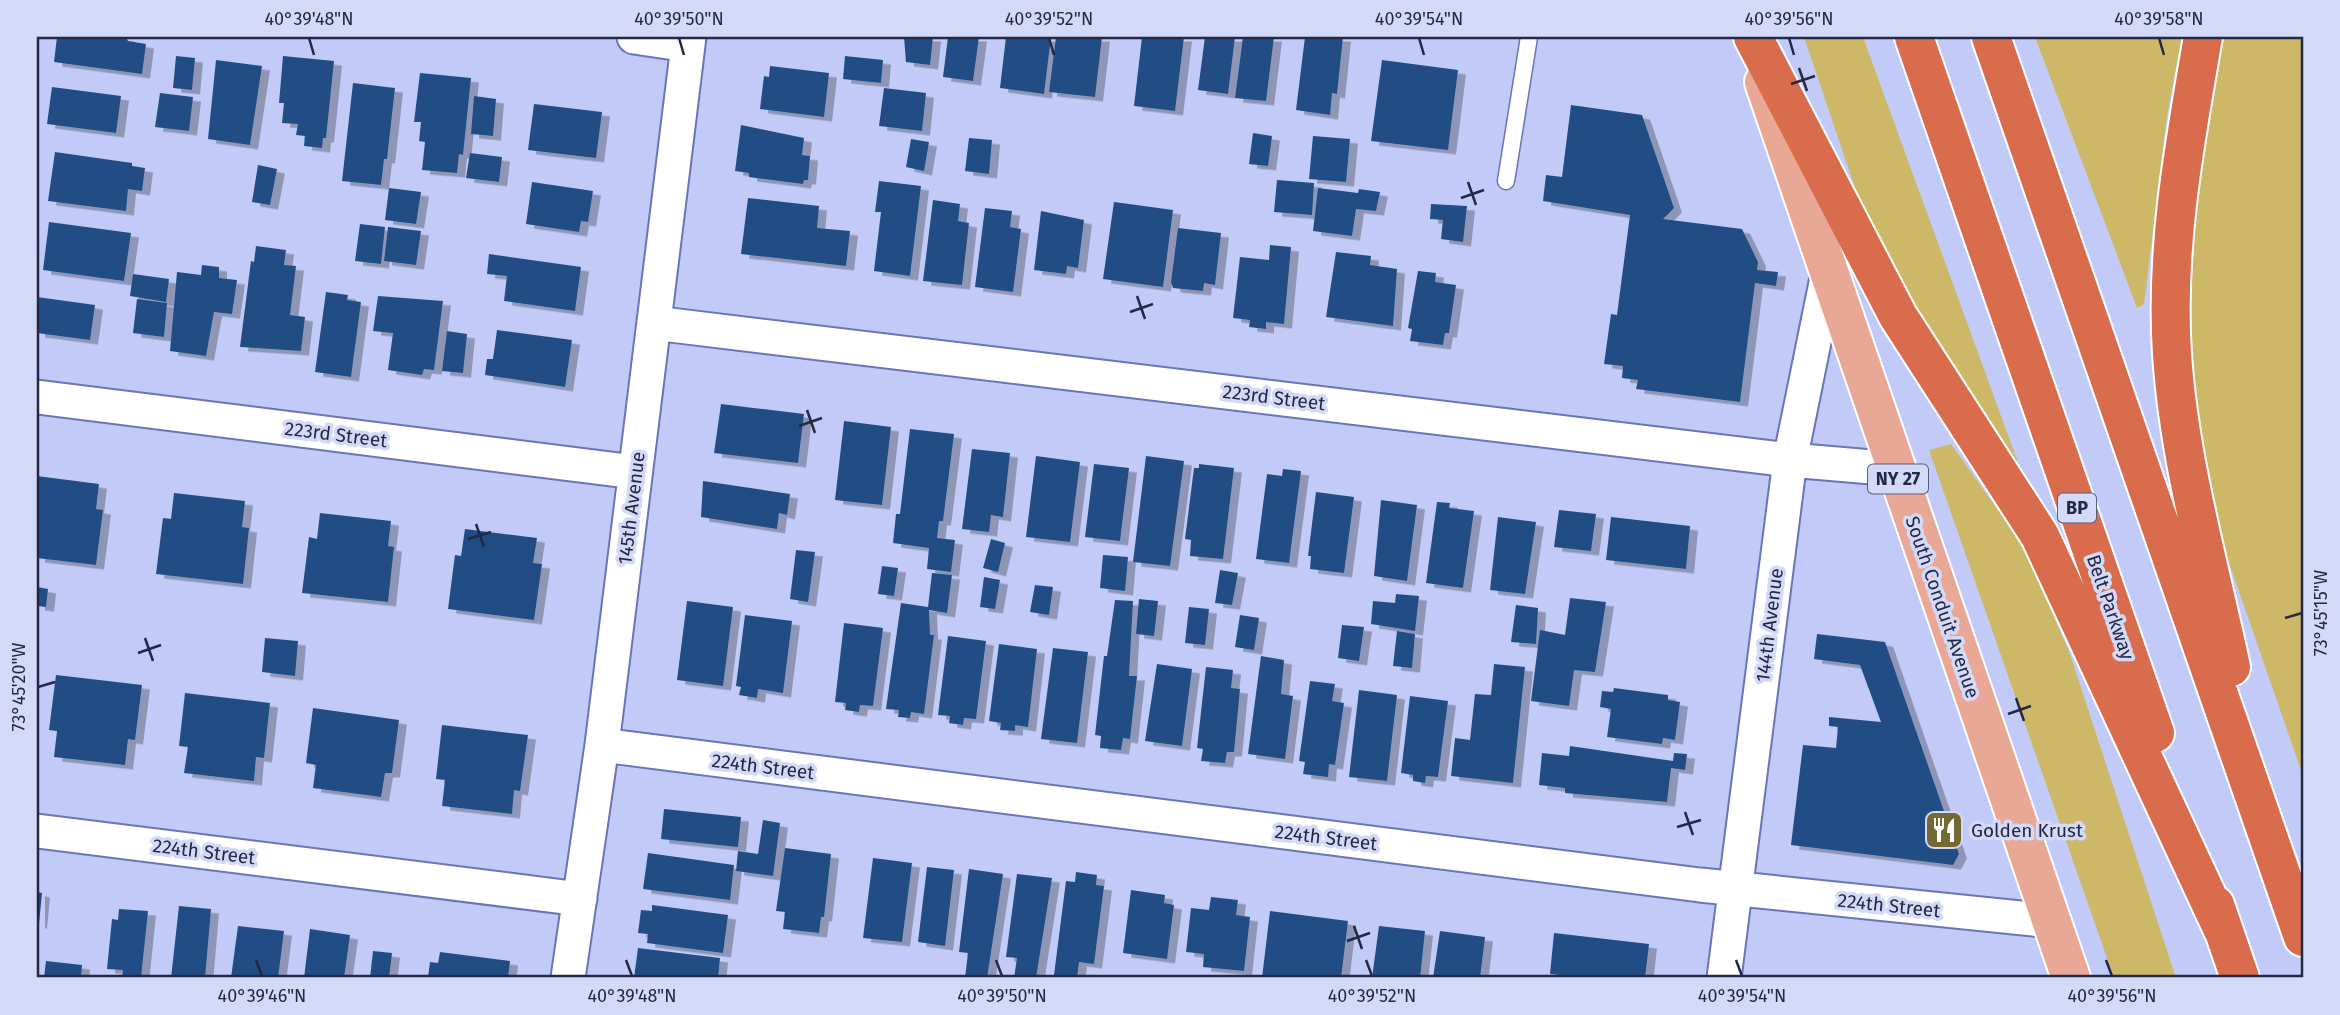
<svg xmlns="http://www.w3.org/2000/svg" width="2340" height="1015" font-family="'Fira Sans',sans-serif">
<defs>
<filter id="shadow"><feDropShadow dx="8" dy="4.5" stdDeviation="0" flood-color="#0004"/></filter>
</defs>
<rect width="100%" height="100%" fill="#c2cbf7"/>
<path fill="#ccb866" d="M1804,37H1863L2021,471L1932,343L1878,256Z
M2035,37H2182L2167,116L2144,304L2137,308Z
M2220,37H2303V776L2214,519L2185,330L2197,165Z
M1951,444L2023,545L2070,654L2176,978H2114L1929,450Z"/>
<path fill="#234d84" filter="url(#shadow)" d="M57,37H126L128,41L146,44L142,74L54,62Z
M904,37H933L930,65L906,62Z
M948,37H979L973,81L943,77Z
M1006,37H1051L1044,94L1000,88Z
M1056,37H1102L1095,97L1049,92Z
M1142,37H1184L1175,111L1134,106Z
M1205,37H1235L1228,94L1198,90Z
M1243,37H1274L1266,101L1235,98Z
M1305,37H1343L1337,94L1332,93L1330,115L1296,110Z
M176,56L195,58L192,90L173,88Z
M283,56L334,61L326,138H323L322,148L304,146L305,136L296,135L298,124L282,123L284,103H279Z
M845,56L883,60L881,83L843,79Z
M216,60L262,66L250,145L208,139Z
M1382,60L1458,70L1448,150L1371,141Z
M770,66L829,73L824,117L760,109L764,76L769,77Z
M420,73L471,78L463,155L459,154L457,173L422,170L425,142L419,141L421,122H414Z
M353,83L395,88L387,159H384L381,185L342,181Z
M52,87L121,96L116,133L47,124Z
M884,88L926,93L922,131L879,126Z
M160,93L193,97L189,131L155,127Z
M474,96L496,99L493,136L471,134Z
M534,104L602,112L596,158L528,150Z
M1571,105L1642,115L1674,208L1663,219L1742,229L1758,262L1757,270L1778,272L1776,286L1755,283L1740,402L1636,389L1638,380L1622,378L1623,366L1604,364L1611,314L1617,315L1630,215L1543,201L1546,175L1562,177Z
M741,125L804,138L802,155L810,156L808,180H804L803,184L749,177V173L735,171Z
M1253,133L1272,136L1268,166L1249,164Z
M1313,136L1350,139L1346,182L1309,179Z
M969,138L992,140L989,174L965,171Z
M911,139L929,142L924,171L906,167Z
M55,152L132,163V166L145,168L142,191L128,189L126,211L48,201Z
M470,153L502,157L499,182L466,178Z
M258,165L277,169L270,205L252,202Z
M1277,180L1314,183L1312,215L1274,212Z
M879,181L921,186L910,276L874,271L881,212H875Z
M532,182L593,191L588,222L581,221L579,232L526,224Z
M389,188L421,192L416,224L385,220Z
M1318,188L1358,193L1359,189L1380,192L1376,211L1356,209L1352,236L1313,231Z
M748,198L819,206L817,228L850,231L846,266L741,254Z
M933,200L960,204L958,221L969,223L962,285L923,281Z
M1114,202L1173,210L1163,287L1103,279Z
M1431,204L1467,206L1463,242L1441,239L1443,220L1430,219Z
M985,208L1012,211L1010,227L1021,229L1013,292L975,287Z
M1041,211L1084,220L1078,268L1067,266L1066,274L1034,270Z
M49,222L131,233L124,281L43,270Z
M360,224L385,227L381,264L355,261Z
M388,227L421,231L416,265L384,261Z
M1178,228L1221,233L1215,285L1204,283L1203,291L1173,288L1171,282Z
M1270,245L1291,247L1284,324L1266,322V329L1249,327L1250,320L1233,318L1240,257L1269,260Z
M256,246L286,250L284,265L296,266L290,315L305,317L301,351L240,347L251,261L254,262Z
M1336,252L1371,256L1370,265L1397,269L1393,326L1326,317Z
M489,254L581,267L575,311L504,301L507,276L487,274Z
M202,265L219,267V278L237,280L232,314L214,312L206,356L170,351L177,272L201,275Z
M1418,271L1436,273L1435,282L1456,285L1449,333H1445L1443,345L1410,341L1412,329L1408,328Z
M133,274L169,279L166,302L130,296Z
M326,292L348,295L347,300L361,302L351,377L315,372Z
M378,296L443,301L434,370L424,369L422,375L388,370L393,333L373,331Z
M37,297L95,305L90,340L37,333Z
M137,299L167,303L164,337L133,333Z
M497,330L572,340L565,387L485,375L487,359H493Z
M447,331L467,334L463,373L442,371Z
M721,404L804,414L798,463L714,453Z
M844,421L891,427L882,505L835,500Z
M910,429L954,434L943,521H939L937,538L955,540L951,572L927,569L929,548L893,543L896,514H900Z
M972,449L1010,453L1003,517L991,515L989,532L962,529Z
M1036,456L1080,462L1070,542L1026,537Z
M1146,456L1184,461L1170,566L1133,562Z
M1094,464L1129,468L1120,541L1085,537Z
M1199,464L1234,468L1223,559L1190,556L1191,540L1185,539L1194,468H1199Z
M1283,469L1301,471L1289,563L1256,559L1267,474L1282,476Z
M37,476L99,484L96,509L103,510L96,565L37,558Z
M703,481L790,494L787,515L779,513L777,529L701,517Z
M1316,492L1354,497L1344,573L1310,569L1311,556H1308Z
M174,493L245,501L242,527L249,528L243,584L156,574L163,518L171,519Z
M1381,500L1417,505L1407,581L1374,576Z
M1437,502L1450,503L1449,508L1474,511L1463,588L1426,583Z
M1559,510L1596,514L1591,551L1554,547Z
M320,513L391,521L388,546L394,547L388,602L302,593L309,537L317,539Z
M1498,517L1536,522L1525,594L1490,590Z
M1611,517L1690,526L1686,569L1606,560Z
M465,529L537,538L533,563L542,564L534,620L448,609L455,555L461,556Z
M991,539L1005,543L998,572L983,568Z
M796,550L815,552L808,602L790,599Z
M1103,555L1128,557L1125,591L1100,588Z
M882,566L898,568L894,596L878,594Z
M1220,570L1238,573L1232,605L1215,603Z
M932,573L952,575L947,613L929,610L930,635H934L924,714L911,712L910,718L898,717L899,710L886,709L901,603L928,607Z
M984,577L1000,580L995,609L980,607Z
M1035,585L1053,587L1049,615L1030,612Z
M37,587L48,589L46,607L37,606Z
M1396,594L1419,596L1415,631L1371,624L1373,601L1395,603Z
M1570,598L1606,602L1595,672L1574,670L1569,706L1531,701L1540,630L1565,635Z
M1139,599L1158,601L1154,636L1136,634Z
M1115,600L1133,601L1129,676H1137L1130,739L1123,738L1121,750L1100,748L1101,736L1095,735L1104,656H1107Z
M687,601L733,607L723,686L677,680Z
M1516,605L1538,608L1536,644L1511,642Z
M1189,607L1209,609L1205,645L1185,643Z
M745,615L792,621L783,693L758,689L757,698L739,695L741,687L736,686Z
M1240,615L1259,618L1254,650L1235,647Z
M844,623L883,628L873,706L860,705L859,712L845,710L846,703L835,702Z
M1342,625L1364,627L1359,661L1338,658Z
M1397,631L1415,634L1412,668L1393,666Z
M1817,634L1885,642L1959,854L1953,865L1791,845L1803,745L1836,748L1838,727L1829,726V717L1881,722L1860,665L1814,659Z
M948,636L986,641L976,719L964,718L963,725L949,723L950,716L938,715Z
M265,638L298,641L295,676L262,672Z
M999,644L1037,649L1028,727L1015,725V731L1000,730L1001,723L989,721Z
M1053,648L1088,652L1077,743L1041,739Z
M1261,656L1284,660L1281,694L1293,696L1285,759L1248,754Z
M1157,664L1192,669L1182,746L1145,741Z
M1494,664L1525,667L1513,783L1451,776L1455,738L1470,740L1475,694L1491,695Z
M1206,667L1233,670L1231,688L1240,689L1234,752H1227L1225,763L1201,761L1203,749L1197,748Z
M56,675L142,685L135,740L128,739L125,765L54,757L57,731L49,730Z
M1310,681L1335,684L1332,701L1344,703L1335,765L1329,764L1328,777L1303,774L1305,762L1299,761Z
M1614,688L1668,695V700L1680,702L1675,740L1663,738L1662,744L1607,737L1611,709L1600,707L1602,691L1613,692Z
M1359,690L1397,695L1387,781L1349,777Z
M185,693L270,703L264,758L256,757L254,781L184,773L188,747L179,746Z
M1410,696L1448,701L1438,777L1426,776L1425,783L1413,781V775L1401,773Z
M313,708L399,720L392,773H385L381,797L313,788L316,765L306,763Z
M442,725L528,735L520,791L514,790L512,814L442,806L445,780L436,779Z
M1570,746L1673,761L1674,753L1687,754L1685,770L1671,768L1667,802L1565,793V788L1539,785L1542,753L1569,756Z
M664,809L741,817L738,847L661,839Z
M763,820L780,823L773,876L736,871L738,851L758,854Z
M785,848L831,854L824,917H821L819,933L783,929L785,912L776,911Z
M648,853L734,865L730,900L643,889Z
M873,858L912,863L902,942L863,938Z
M927,867L954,870L945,946L918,942Z
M969,869L1003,874L987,978H965L968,953L959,952Z
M1076,872L1097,875L1096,885L1104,886L1094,964L1079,962L1077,978L1054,975L1066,881L1075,882Z
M1017,874L1052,878L1036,978H1014L1017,958L1006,957Z
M1131,890L1165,895L1164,903L1174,905L1167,959L1123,953Z
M37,892L42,893L39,924H37Z
M1211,897L1238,900L1236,915L1250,917L1244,971L1203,967L1204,954L1186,952L1191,908L1209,910Z
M652,905L728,915L723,953L647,943L648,934L638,933L641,910L652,911Z
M179,906L211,909L205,978H171Z
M119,909L148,911L141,978H122L123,970L107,969L112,919L118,920Z
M1270,911L1348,921L1341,978H1262Z
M238,926L284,931L278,978H231Z
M1379,926L1425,931L1420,978H1372Z
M310,929L350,935L344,978H304Z
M1440,931L1485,937L1480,978H1433Z
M1554,933L1649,944L1645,978H1588L1550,974Z
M638,948L720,958L718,978H634Z
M373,951L392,953L389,978H370Z
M440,952L510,961L508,978H428L430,962L438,963Z
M46,961L82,965L81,978H44Z"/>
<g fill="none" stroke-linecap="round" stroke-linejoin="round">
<defs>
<path id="lane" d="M1506,181L1529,37"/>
<path id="street" d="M634,37L688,45
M654,323L1790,460L1895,469
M37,397L635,472
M602,745L1700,885L2051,921
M37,831L580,899
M568,978L602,745L689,37
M1724,978L1790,460L1828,273"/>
<path id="primary" d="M1764,82L2071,978"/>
<path id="highway" d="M1753,37L1898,316L2040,536L2223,930
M1914,37L2155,733
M1991,37L2303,937
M2203,37C2185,141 2165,247 2172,354C2179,460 2209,564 2231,667
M2215,905L2240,978"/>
</defs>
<use href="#lane" stroke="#6a74b7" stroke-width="19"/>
<use href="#street" stroke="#6a74b7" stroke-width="37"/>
<use href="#primary" stroke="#fff" stroke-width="42"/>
<use href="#highway" stroke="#fff" stroke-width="42"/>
<use href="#lane" stroke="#fff" stroke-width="16"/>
<use href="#street" stroke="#fff" stroke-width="33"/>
<use href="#primary" stroke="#e9a795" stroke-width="38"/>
<use href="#highway" stroke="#da6c4e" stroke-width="38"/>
</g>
<path fill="none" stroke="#232844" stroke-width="2.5" d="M309,38L314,55M679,38L684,55M1049,38L1054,55M1419,38L1424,55M1789,38L1794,55M2159,38L2164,55M1799,68L1807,91M1791,84L1815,76M1468,182L1476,205M1461,198L1484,190M1137,296L1145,319M1130,312L1153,304M807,410L815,433M799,426L822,418M476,524L484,547M468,539L491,532M2285,618L2302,613M145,638L153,661M138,653L161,645M38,687L55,682M2016,698L2024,721M2008,714L2031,706M1685,812L1693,835M1677,827L1701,820M1354,926L1362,949M1347,941L1370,933M256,960L262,976M626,960L632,976M996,960L1002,976M1366,960L1372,976M1736,960L1742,976M2106,960L2112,976"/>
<defs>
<symbol id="restaurant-square" viewBox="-11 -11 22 22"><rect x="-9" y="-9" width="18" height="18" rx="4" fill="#746835" stroke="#d3d9f7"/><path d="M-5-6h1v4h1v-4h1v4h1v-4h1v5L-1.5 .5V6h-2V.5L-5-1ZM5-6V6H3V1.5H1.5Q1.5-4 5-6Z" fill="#fff"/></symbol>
</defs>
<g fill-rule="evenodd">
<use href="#restaurant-square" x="1922" y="808" width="44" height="44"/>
</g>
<g text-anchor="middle" stroke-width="7" stroke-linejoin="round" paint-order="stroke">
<g fill="#d3d9f7" stroke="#585d7a" stroke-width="2">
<rect x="1868" y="464.5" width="60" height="29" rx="5"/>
<rect x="2058" y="493.5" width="38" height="29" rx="5"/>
</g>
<g font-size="18" font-weight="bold" fill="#232844">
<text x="1898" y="485">NY 27</text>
<text x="2077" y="514">BP</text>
</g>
<g font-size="19" fill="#232844" stroke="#d3d9f7">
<text transform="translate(1274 397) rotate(7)" y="7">223rd Street</text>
<text transform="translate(336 434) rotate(7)" y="7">223rd Street</text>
<text transform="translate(631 508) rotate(-83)" y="7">145th Avenue</text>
<text transform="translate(1943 607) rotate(71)" y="7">South Conduit Avenue</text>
<text transform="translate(2111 607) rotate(71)" y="7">Belt Parkway</text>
<text transform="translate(1769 625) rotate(-83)" y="7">144th Avenue</text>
<text transform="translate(763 766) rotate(7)" y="7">224th Street</text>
<text transform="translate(1326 837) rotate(7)" y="7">224th Street</text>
<text transform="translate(204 851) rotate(7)" y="7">224th Street</text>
<text transform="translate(1889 905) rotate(6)" y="7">224th Street</text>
</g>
<g font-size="19" fill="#232844" stroke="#d3d9f7" text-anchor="start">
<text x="1971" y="837">Golden Krust</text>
</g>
</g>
<rect width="2340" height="1015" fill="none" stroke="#d3d9f7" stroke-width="77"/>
<rect x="38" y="38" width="2264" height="938" fill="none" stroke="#232844" stroke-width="2.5"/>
<g font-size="18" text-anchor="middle" fill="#232844">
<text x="309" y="25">40°39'48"N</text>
<text x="679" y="25">40°39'50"N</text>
<text x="1049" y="25">40°39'52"N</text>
<text x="1419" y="25">40°39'54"N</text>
<text x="1789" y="25">40°39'56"N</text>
<text x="2159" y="25">40°39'58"N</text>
<text transform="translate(2321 613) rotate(-90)" y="6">73°45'15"W</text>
<text transform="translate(19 687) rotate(-90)" y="6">73°45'20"W</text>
<text x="262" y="1002">40°39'46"N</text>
<text x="632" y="1002">40°39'48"N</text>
<text x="1002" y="1002">40°39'50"N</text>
<text x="1372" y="1002">40°39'52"N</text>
<text x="1742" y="1002">40°39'54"N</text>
<text x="2112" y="1002">40°39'56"N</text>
</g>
</svg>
